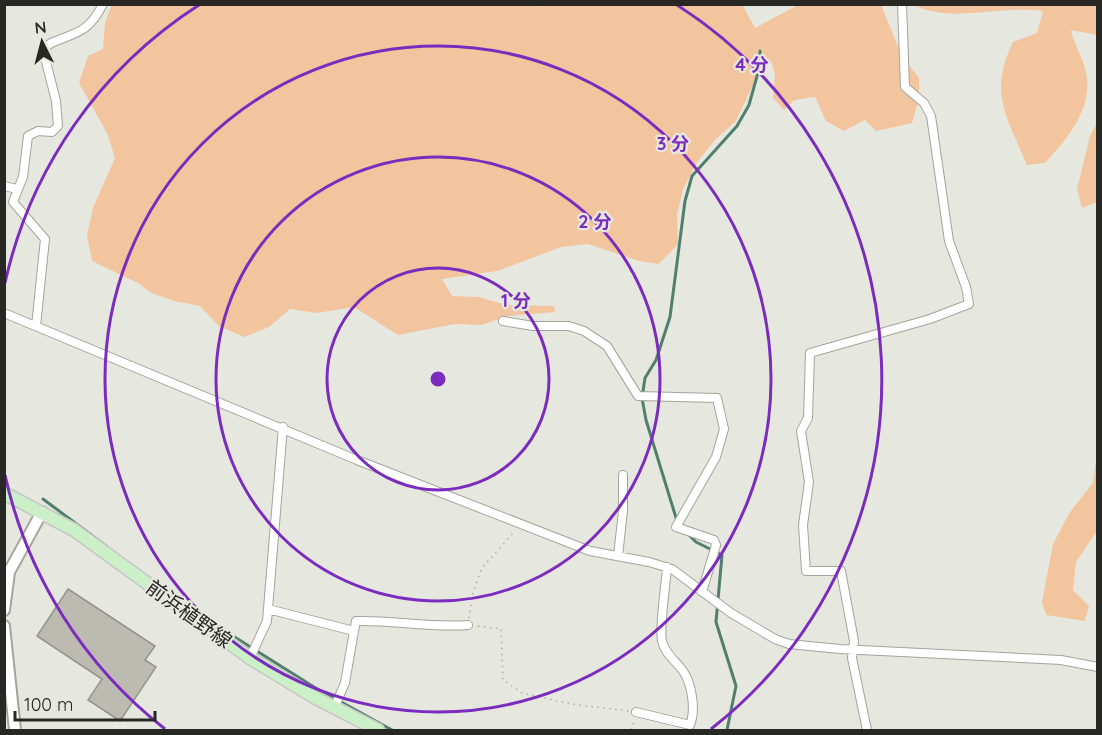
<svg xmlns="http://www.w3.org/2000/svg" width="1102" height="735" font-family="Quicksand,'Noto Sans JP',sans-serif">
<rect width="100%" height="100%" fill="#e6e8e0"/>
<path fill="#f3c59e" d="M112,4L537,5L536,9L538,4H742L755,28L798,5H881L902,56L919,78V99L912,123L876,131L865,120L844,131L826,121L815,97L794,100L784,110L773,98L775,74L771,61L758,74L736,121L715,140L698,161L683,189L677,215L678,244L659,264L639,261L588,244L561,247L497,271L442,279L452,296L479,297L506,305L554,306L555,312L508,316L482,325L455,324L398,335L354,307L317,313L290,309L269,327L244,337L219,326L200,306L174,301L149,292L140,284L92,261L87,235L93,208L115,158L107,133L79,83L88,56L103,49L105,23Z
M913,5H1097V35L1071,30C1074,43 1080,53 1084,65C1097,104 1070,136 1045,163L1027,165C1007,117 988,93 1013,42L1037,33L1043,11C999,5 954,24 913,5Z
M1097,122V202L1082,208L1077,189L1090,136Z
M1097,452V531L1076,562L1073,590L1089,606L1085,621L1046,615L1042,602L1053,544L1070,512L1093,483Z"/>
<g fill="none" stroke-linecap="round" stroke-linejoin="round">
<path stroke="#517f6e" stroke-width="3" d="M43,499L106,546
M677,521L646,420L642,398L645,378L656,360L670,317L685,201L692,176L737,126L749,105L759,69L760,51
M687,533L696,542L722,555L716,622L736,686L727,730
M214,624L314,687L392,730"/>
</g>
<path fill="#bdbab2" stroke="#96938c" stroke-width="1.5" d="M68,589L155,646L145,660L156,667L120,721L88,700L102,679L37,636Z"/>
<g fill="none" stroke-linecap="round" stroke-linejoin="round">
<defs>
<path id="minor" d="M4,186L17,189
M4,313L357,460L590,551L649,562L672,569L731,613L775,639L789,644L840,649L1061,660L1098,667
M503,321L533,326H569L584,331L607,346L638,396L717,398L724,429L716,457L676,527L714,540L716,545L702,592
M36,326L45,239L13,202L23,177L28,136L38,131L52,132L58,126L56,101L44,54L46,47L51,43C78,32 89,32 103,4
M618,556L623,511V475
M268,609L354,631L345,683L334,708
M354,631L356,621C393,620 430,628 468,625
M250,658L267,621L283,427
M636,712L690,725C696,710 692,684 683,671C676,661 665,654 662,641C659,627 666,584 667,567
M867,730L852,658L854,641L841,571H806L803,525L809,482L801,431L808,418L810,353L930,319L969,304L966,287L949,241L931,116L924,103L905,87L902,4"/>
<path id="tertiary" d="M4,610L9,572L42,512
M4,626L15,730"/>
<path id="primary" d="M4,493L74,530L250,658L316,698L378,730"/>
</defs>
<use href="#minor" stroke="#a3a49c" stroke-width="10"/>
<use href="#tertiary" stroke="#a3a49c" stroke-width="14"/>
<use href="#primary" stroke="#c7c7c6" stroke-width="15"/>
<path stroke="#adaea7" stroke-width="1.5" stroke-dasharray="1.5 4.5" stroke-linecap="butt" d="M469,618L473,592L482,568L514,532
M478,626L501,629L503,680L522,693L571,704L629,711
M631,730L634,721"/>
<use href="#minor" stroke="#fff" stroke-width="8"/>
<use href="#tertiary" stroke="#fff" stroke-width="10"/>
<use href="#primary" stroke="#cbefc7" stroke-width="12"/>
</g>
<g fill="none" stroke="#7b2cbf" stroke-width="3">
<circle cx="438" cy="379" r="111"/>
<circle cx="438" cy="379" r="222"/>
<circle cx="438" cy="379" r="333"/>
<path d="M165 729A444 444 0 0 1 5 475M5 283A444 444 0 0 1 199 5M677 5A444 444 0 0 1 711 729"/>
</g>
<g text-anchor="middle" stroke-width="4.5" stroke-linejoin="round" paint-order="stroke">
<g font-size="20" fill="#272724" stroke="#e6e8e0">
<text transform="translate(189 614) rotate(36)" y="7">前浜植野線</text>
</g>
</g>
<circle cx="438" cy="379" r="9" fill="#7b2cbf" stroke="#e6e8e0" stroke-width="3"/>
<g font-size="18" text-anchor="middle" font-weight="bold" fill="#7b2cbf" stroke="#e6e8e0" stroke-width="4.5" stroke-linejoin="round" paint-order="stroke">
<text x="752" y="71">4 分</text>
<text x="673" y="150">3 分</text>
<text x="595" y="228">2 分</text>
<text x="516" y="307">1 分</text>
</g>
<rect width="1102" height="735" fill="none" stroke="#272724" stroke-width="12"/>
<g transform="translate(42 42) rotate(354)" stroke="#e6e8e0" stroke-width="4.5" paint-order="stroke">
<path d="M0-4.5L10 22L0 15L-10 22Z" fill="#272724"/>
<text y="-9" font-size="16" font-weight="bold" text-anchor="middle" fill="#272724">N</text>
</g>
<path d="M15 711v9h140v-9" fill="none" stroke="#272724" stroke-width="3"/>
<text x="24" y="711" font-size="18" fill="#272724" stroke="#e6e8e0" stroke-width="4.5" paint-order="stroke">100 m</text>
</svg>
